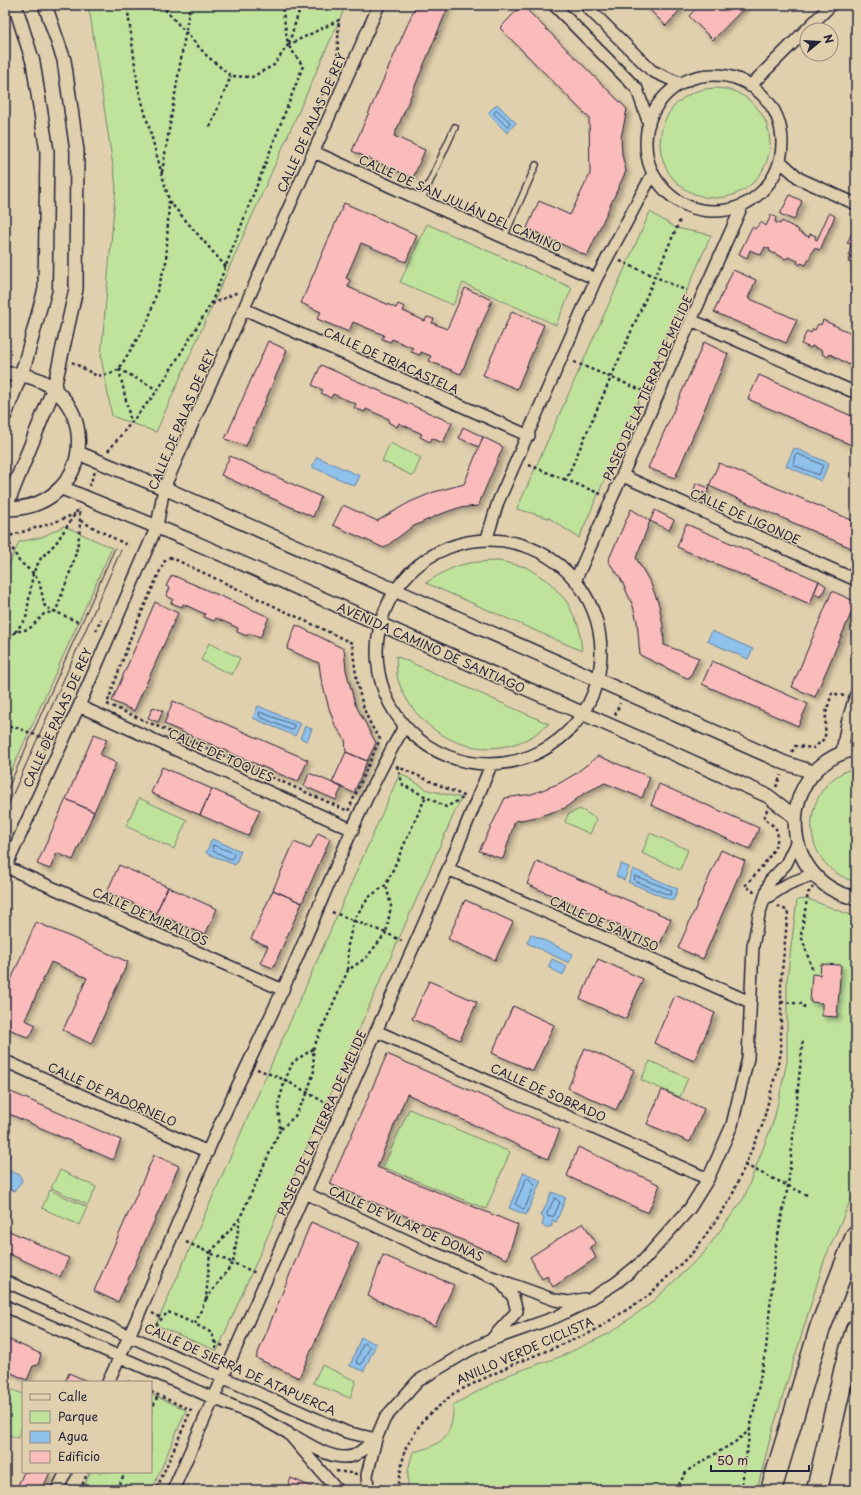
<svg xmlns="http://www.w3.org/2000/svg" width="861" height="1495" font-family="'Playpen Sans',sans-serif">
<defs>
<filter id="shadow"><feDropShadow dx="3.5" dy="3.5" stdDeviation="2" flood-color="#0004"/></filter>
</defs>
<rect width="100%" height="100%" fill="#e1d0ad"/>
<filter id="ink" filterUnits="userSpaceOnUse"><feTurbulence type="fractalNoise" baseFrequency=".025" numOctaves="2"/><feDisplacementMap in="SourceGraphic" scale="8" xChannelSelector="R" yChannelSelector="G"/><feConvolveMatrix kernelMatrix="1 2 1 2 8 2 1 2 1" color-interpolation-filters="sRGB"/></filter>
<g filter="url(#ink)">
<path fill="#c0e39c" stroke="#71826c" d="M87,5H346L156,432L112,416L101,357L116,186L90,14Z
M660 143a55 55 0 1 1 110 0a55 55 0 1 1-110 0Z
M650,212L676,228L711,235L579,538L549,518L517,509Z
M427,224L572,288L556,325L463,283L453,305L400,282Z
M390,443L421,458L413,476L382,461Z
M64,526L112,548L5,785V574L19,542L42,537Z
M499,561L526,567L549,582L567,602L579,627L582,651L426,583C455,564 464,562 499,561Z
M209,643L240,658L232,675L201,660Z
M396,656L549,724C542,728 536,735 529,738C477,765 416,734 398,680C396,673 397,663 396,656Z
M856,768V883C845,878 833,873 825,863C798,830 814,777 856,768Z
M400,773L428,790L461,798L217,1351L156,1325Z
M139,798L187,820L174,849L126,826Z
M580,809L597,819L590,834L565,822L568,814Z
M650,833L688,850L680,870L642,853Z
M808,899L856,917V1188L825,1258L771,1435L757,1490H408V1470L413,1452C441,1446 454,1436 453,1405L508,1375L562,1356L610,1333L650,1304L703,1254L744,1198L774,1120L787,1062V979L797,900Z
M650,1061L688,1078L680,1097L641,1080Z
M409,1109L510,1152L486,1209L383,1167Z
M60,1170L96,1187L88,1205L51,1188Z
M50,1190L87,1207L79,1225L42,1208Z
M322,1365L356,1381L350,1398L313,1383Z
M5,1387L23,1394V1425L17,1438L5,1433Z
M151,1394L186,1410L152,1490H83L90,1472H151Z"/>
<path fill="#8ec1eb" stroke="#6381a5" d="M497,104L516,123L507,133L488,113Z
M794,448L829,463L821,481L786,466Z
M317,457L360,476L355,486L312,467Z
M712,631L753,649L748,659L707,641Z
M258,706L301,724L295,736L253,718Z
M305,726L312,729L307,741L300,738Z
M212,839L241,851L235,865L206,853Z
M621,864L629,867L624,880L616,876Z
M633,869L678,889L673,901L628,882Z
M531,934L573,954L569,963L527,943Z
M552,959L567,966L563,975L548,967Z
M5,1150L10,1155L7,1166L9,1171L20,1175L22,1181L14,1191L8,1189L5,1182Z
M524,1172L541,1181L526,1215L509,1208Z
M552,1192L566,1198L556,1222L552,1220V1226L546,1228L542,1225L544,1217L541,1216Z
M361,1337L376,1344L364,1371L350,1366Z"/>
<g fill="none" stroke-linecap="round" stroke-linejoin="round">
<path stroke="#4d6281" stroke-width="1" d="M497,110L510,122L508,126H506L494,114Z
M798,454L823,465L819,475L793,465L795,455Z
M260,712L294,725V729L291,730L260,717Z
M213,845L234,853L233,858L231,859L213,851Z
M635,876L671,890L672,894L669,895L635,881Z
M528,1178L535,1184L525,1208L523,1209L515,1204L526,1179Z
M555,1198L560,1202L554,1216L548,1217L547,1214Z
M365,1343L370,1347L361,1365L356,1362L363,1344Z"/>
</g>
<path fill="#f9bcba" stroke="#22223b" filter="url(#shadow)" d="M416,5H449L394,136L425,150L413,178L352,151Z
M522,5L627,109L621,138L622,155L626,171L587,256L527,228L539,201L570,215L590,174L589,118L500,28Z
M645,5H684L666,26Z
M699,5H747L713,40L689,16Z
M790,195L802,201L794,220L780,214Z
M344,203L417,235L406,262L361,243L346,278L350,280L348,287L396,308L398,304L405,307L403,311L425,321L427,317L434,319L432,323L447,329L465,288L492,300L461,374L429,361L431,356L421,352L420,355L411,352L413,348L392,339L390,342L382,339L384,335L353,322L349,332L317,319L321,312L301,303Z
M829,213L835,216L820,250L814,248L806,265L801,263L800,265L797,263L798,261L788,257L786,259L769,251L770,249L765,247L761,255L750,250L747,258L739,254L752,227L755,229L761,222L766,226L771,215L776,217L775,222L780,224L782,221L799,230L798,232L809,237L810,234L816,236L815,239L817,240Z
M853,231L856,232V265L848,262L851,256L849,255L851,244L847,243Z
M733,270L756,280L748,298L797,320L786,343L714,312Z
M512,311L544,325L517,389L483,375Z
M823,320L853,334L851,339L853,340L850,347L853,349L851,353L856,355L855,368L830,354L828,357L822,354L823,351L812,346L811,348L801,344L807,331L811,333L813,329L815,330L818,324L821,325Z
M268,341L287,350L246,446L225,439Z
M704,342L728,354L675,478L648,468Z
M321,365L452,423L443,443L432,438L430,442L420,437L422,434L399,423L397,427L388,422L389,419L366,409L365,412L354,408L356,404L333,394L331,398L321,393L323,390L312,385Z
M759,375L856,418V447L748,399Z
M463,427L483,437L479,447L459,438Z
M483,437L503,447L478,506L458,508L438,515L412,527L384,548L333,525L343,505L377,521L410,502L434,492L464,484Z
M230,456L321,497L313,517L221,475Z
M719,463L856,522V550L709,486Z
M696,483L709,488L707,494L694,490Z
M631,509L650,521L636,558L651,584L659,605L663,626L664,645L699,658L689,679L640,655L637,621L633,606L620,577L608,561Z
M655,510L674,520L669,530L650,521Z
M686,524L819,581L810,604L677,547Z
M172,575L269,617L260,638L249,633L247,636L237,632L238,628L216,618L214,621L204,617L205,614L183,604L182,607L171,603L173,599L166,596L170,588L166,586Z
M819,581L826,586L821,597L814,593Z
M832,591L856,602L815,697L792,687Z
M155,602L178,613L134,711L112,701Z
M296,625L344,649L346,670L355,704L376,743L367,761L346,752L345,739L335,725L329,708L321,679L319,663L287,649Z
M712,661L808,704L798,726L702,684Z
M173,701L308,760L298,782L164,724Z
M153,707L163,711L158,722L148,718Z
M94,734L107,739L100,755L116,763L94,812L66,799Z
M346,752L367,761L354,793L332,783Z
M598,756L650,777L642,798L605,783L583,794L565,808L537,817L515,821L503,859L479,851L505,798L532,794L560,783L575,774Z
M162,767L212,789L200,815L151,793Z
M309,773L342,787L336,800L304,786Z
M659,784L759,828L750,849L651,805Z
M212,789L260,810L248,836L200,815Z
M66,799L94,812L73,860L57,853L50,869L37,864Z
M318,833L330,839L302,903L273,890L294,842L310,849Z
M721,850L745,861L703,959L678,948Z
M537,861L671,919L660,944L527,884Z
M119,865L168,887L156,913L107,892Z
M168,887L217,909L205,935L156,913Z
M273,890L302,903L273,968L260,963L268,946L251,939Z
M465,900L513,922L495,960L448,939Z
M36,922L128,962L91,1044L63,1030L87,978L51,962L25,1020L36,1025L29,1038L5,1027V994Z
M598,959L643,979L626,1019L580,999Z
M821,964L841,965L837,1017L822,1016V1003L810,1002L812,974L820,975Z
M429,981L477,1002L460,1040L412,1019Z
M675,995L715,1013L694,1061L654,1043Z
M513,1006L554,1025L533,1071L492,1053Z
M585,1048L634,1070L616,1110L568,1088Z
M387,1054L560,1130L548,1159L407,1094L377,1167L518,1225L507,1259L330,1184Z
M662,1090L704,1109L690,1142L647,1124Z
M11,1092L121,1140L113,1160L5,1112V1106Z
M578,1147L660,1185L648,1213L567,1176Z
M154,1155L179,1166L118,1302L94,1291Z
M311,1222L359,1243L299,1378L256,1358Z
M583,1223L596,1243L590,1247L596,1258L553,1287L547,1276L542,1279L530,1257Z
M5,1229L69,1258L60,1277L5,1252Z
M383,1255L454,1285L435,1326L368,1296Z
M5,1338L41,1354L38,1365L33,1366L27,1380L5,1370Z
M69,1373L89,1382H65Z
M24,1472H50L42,1490H16Z
M291,1478L316,1489V1490H286Z"/>
<g fill="none" stroke-linecap="round" stroke-linejoin="round">
<defs>
<path id="service" d="M421,201L455,127
M504,237L536,165"/>
<path id="minor" d="M554,5L637,89L649,124
M585,5L652,71L681,84
M646 143a68 68 0 1 1 136 0a68 68 0 1 1-136 0Z
M750,86L831,5
M314,152L596,279
M780,161L800,179L856,204
M244,309L529,436
M691,320L856,393
M623,476L856,580
M487,538L498,502L596,279L653,173
M377 652a112 112 0 1 1 224 0a112 112 0 1 1-224 0Z
M576,579L742,206
M79,706L353,830
M842,752L847,723L856,694
M6,867L283,990
M5,869L79,706L157,526L164,488L379,5
M448,869L750,1002
M766,898L788,884L814,874
M376,1031L708,1179
M5,1061L208,1152
M305,1193L427,1250L497,1279L555,1300L569,1302L584,1299
M5,1281L346,1432L376,1439
M5,1306L213,1398L255,1415L288,1433L337,1490
M491,1340L517,1311L513,1297L498,1279
M108,1382C144,1307 174,1230 207,1153C235,1088 268,1025 296,960C330,882 361,801 404,727
M296,1437C311,1446 337,1463 355,1455C362,1451 369,1444 376,1439
M57,1490L66,1472
M173,1490L448,869L491,765
M368,1490L367,1475L376,1439L385,1418L418,1381L468,1351L491,1340L556,1317L579,1306L616,1283L644,1260L690,1208L708,1179L732,1125L748,1058L753,946L759,915L770,881L786,864L797,841"/>
<path id="tertiary" d="M5,374C101,372 105,509 5,509
M5,415L25,363L45,289L47,152L33,62L15,5
M78,453L164,488L785,763L813,772
M62,488L189,540L659,747L768,796L795,817
M5,509L54,388L76,289L77,151L64,60L45,5
M856,749C774,766 776,882 856,898"/>
<path id="motorway" d="M771,1490L820,1328L856,1236
M817,1490L845,1367L856,1330"/>
</defs>
<use href="#service" stroke="#22223b" stroke-width="8"/>
<use href="#minor" stroke="#22223b" stroke-width="14"/>
<use href="#tertiary" stroke="#22223b" stroke-width="16"/>
<use href="#motorway" stroke="#22223b" stroke-width="23"/>
<path stroke="#22223b" stroke-width="2.5" stroke-dasharray="3 3" stroke-linecap="butt" d="M161,5L207,56L231,76L252,77L274,65L288,45L282,5
M289,43L301,5
M288,45L339,20L337,62L318,104L320,109
M210,127L231,76
M162,172L190,5
M169,201L226,267
M620,261L687,291
M212,304L238,292
M72,362L97,376L110,374L119,369L148,321L166,262L169,200L138,87L127,5
M574,362L646,392
M119,369L131,423
M119,369L158,390
M108,451L158,390L211,304L303,66L288,45
M529,465L566,480
M89,486L95,472
M601,494L566,480L680,220
M81,521L129,546
M5,540L9,542L19,561L33,573L39,581L45,607L78,622
M9,542L12,535L55,522L75,514
M170,557L352,643C356,677 359,711 380,739L348,811L107,704L132,634L164,562Z
M96,631L101,619
M15,632L26,619L33,573L41,558L56,543L79,508
M5,643L15,632L29,629L44,614L56,611C67,578 84,545 79,509
M615,715L620,703
M5,731L9,727L18,728L48,740L43,753
M792,752L795,746L814,748L825,738L826,713L832,693L844,696
M396,766L466,797
M397,766L403,785L446,807L465,797
M776,787L781,775
M755,892L745,886C755,874 785,845 776,829C773,825 767,821 764,818L767,810
M332,912L386,933L391,906L386,885
M812,969L801,935L808,893L813,887
M348,970V945L354,919L369,897L386,885L426,796
M781,1002L804,1004V1010
M313,1049L293,1062L285,1080L278,1105L280,1130L295,1116L307,1094L314,1071L313,1049L348,970L366,958L386,933L402,941
M257,1069L285,1080L326,1103
M745,1165L807,1195
M240,1218L210,1253L233,1263L240,1218L280,1130
M186,1242L210,1253L206,1299L233,1263L256,1273
M206,1299L195,1324L212,1333L217,1351
M152,1313L162,1318
M156,1325L168,1312L195,1324
M215,1342L225,1347
M127,1382H130
M151,1392L191,1410L156,1490
M151,1411L158,1395
M336,1471L357,1474
M80,1490L88,1472
M117,1490L125,1472
M397,1490L405,1449L422,1421L454,1393L512,1365L592,1332L648,1296L696,1249L730,1200L762,1126L781,1053V981L788,911L776,905
M675,1490L687,1471L735,1442L750,1430
M741,1490L750,1430L766,1349L776,1245L788,1186L803,1039"/>
<use href="#service" stroke="#e1d0ad" stroke-width="5.5"/>
<use href="#minor" stroke="#e1d0ad" stroke-width="11"/>
<use href="#tertiary" stroke="#e1d0ad" stroke-width="13"/>
<use href="#motorway" stroke="#e1d0ad" stroke-width="20"/>
<path stroke="#22223b" stroke-width="1" d="M5,795L115,548
M5,812L121,550"/>
</g>
</g>
<g text-anchor="middle" stroke-width="3" stroke-linejoin="round" paint-order="stroke">
<g font-size="12" fill="#22223b" stroke="#e1d0ad">
<text transform="translate(312 123) rotate(-66)" y="4">CALLE DE PALAS DE REY</text>
<text transform="translate(460 204) rotate(24)" y="4">CALLE DE SAN JULIÁN DEL CAMINO</text>
<text transform="translate(391 361) rotate(24)" y="4">CALLE DE TRIACASTELA</text>
<text transform="translate(648 388) rotate(-66)" y="4">PASEO DE LA TIERRA DE MELIDE</text>
<text transform="translate(182 420) rotate(-67)" y="4">CALLE DE PALAS DE REY</text>
<text transform="translate(745 517) rotate(24)" y="4">CALLE DE LIGONDE</text>
<text transform="translate(431 648) rotate(24)" y="4">AVENIDA CAMINO DE SANTIAGO</text>
<text transform="translate(58 718) rotate(-66)" y="4">CALLE DE PALAS DE REY</text>
<text transform="translate(221 756) rotate(24)" y="4">CALLE DE TOQUES</text>
<text transform="translate(150 917) rotate(24)" y="4">CALLE DE MIRALLOS</text>
<text transform="translate(604 924) rotate(24)" y="4">CALLE DE SANTISO</text>
<text transform="translate(548 1093) rotate(24)" y="4">CALLE DE SOBRADO</text>
<text transform="translate(112 1095) rotate(24)" y="4">CALLE DE PADORNELO</text>
<text transform="translate(322 1123) rotate(-66)" y="4">PASEO DE LA TIERRA DE MELIDE</text>
<text transform="translate(406 1224) rotate(24)" y="4">CALLE DE VILAR DE DONAS</text>
<text transform="translate(525 1351) rotate(-24)" y="4">ANILLO VERDE CICLISTA</text>
<text transform="translate(240 1370) rotate(24)" y="4">CALLE DE SIERRA DE ATAPUERCA</text>
</g>
</g>
<rect width="861" height="1495" fill="none" stroke="#e1d0ad" stroke-width="20"/>
<rect x="10" y="10" width="841" height="1475" fill="none" stroke="#22223b" stroke-width="1.5" filter="url(#ink)"/>
<rect x="22" y="1381" width="130" height="92" fill="#e1d0ad" stroke="#958a7f"/>
<rect x="30" y="1394" width="20" height="6" fill="#e1d0ad" stroke="#958a7f"/>
<text x="58" y="1401" font-size="12" fill="#22223b">Calle</text>
<rect x="30" y="1411" width="20" height="12" fill="#c0e39c" stroke="#958a7f"/>
<text x="58" y="1421" font-size="12" fill="#22223b">Parque</text>
<rect x="30" y="1431" width="20" height="12" fill="#8ec1eb" stroke="#958a7f"/>
<text x="58" y="1441" font-size="12" fill="#22223b">Agua</text>
<rect x="30" y="1451" width="20" height="12" fill="#f9bcba" stroke="#958a7f"/>
<text x="58" y="1461" font-size="12" fill="#22223b">Edificio</text>
<g transform="translate(819 42) rotate(72)"><circle r="19" fill="#e1d0ad" stroke="#958a7f"/>
<path d="M0-3L7 15L0 10L-7 15Z" fill="#22223b"/>
<text y="-6" font-size="11" font-weight="bold" text-anchor="middle" fill="#22223b">N</text>
</g>
<path d="M711 1465v6h98v-6" fill="none" stroke="#22223b" stroke-width="2"/>
<text x="717" y="1465" font-size="12" fill="#22223b" stroke="#e1d0ad" stroke-width="3" paint-order="stroke">50 m</text>
</svg>
